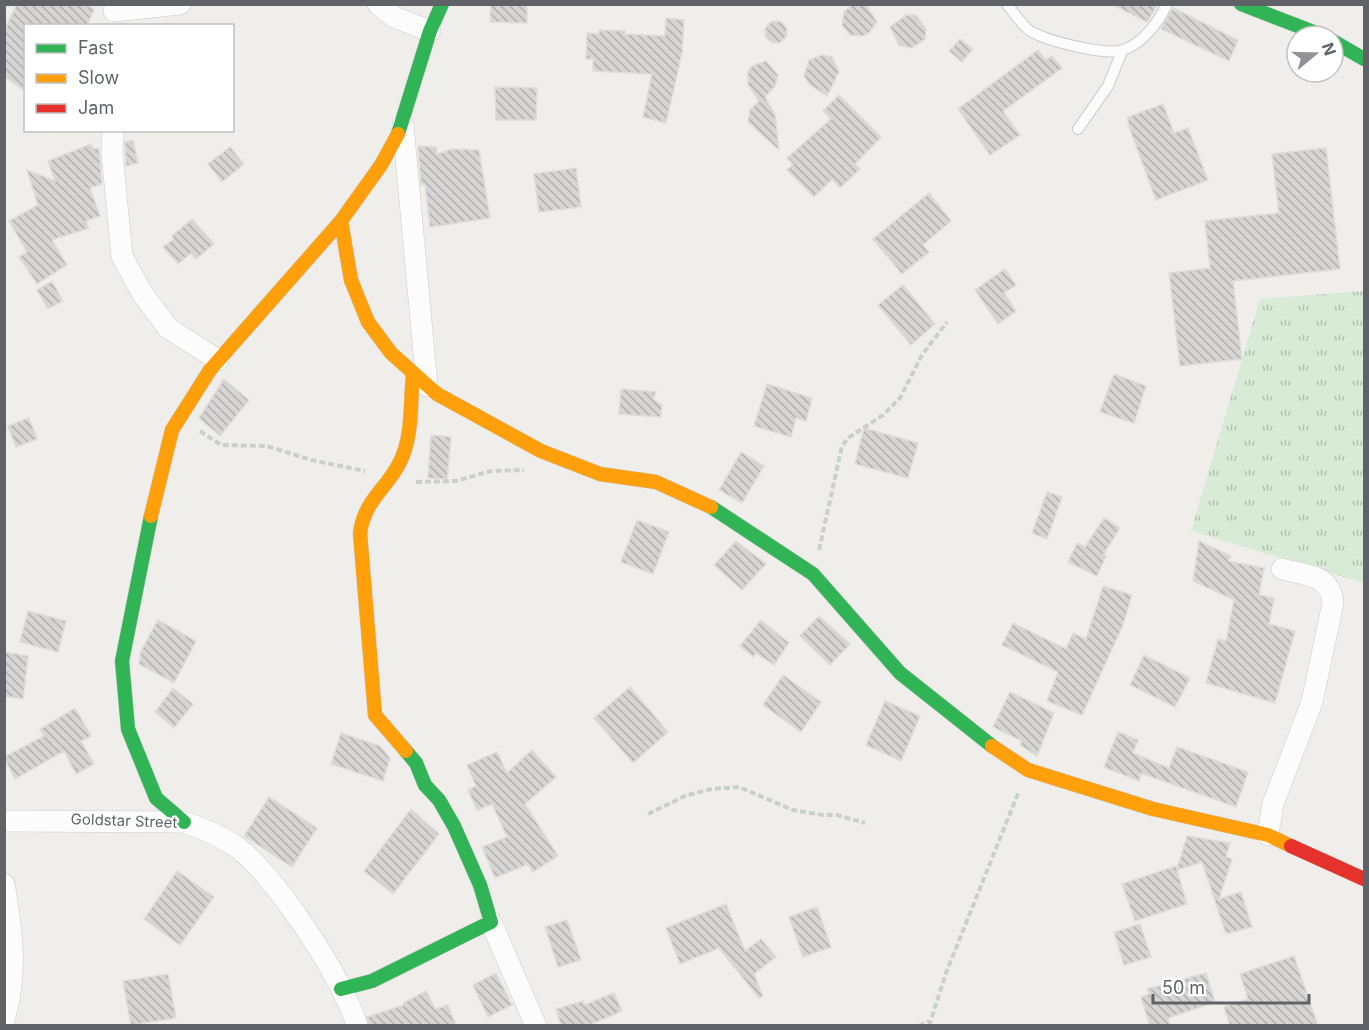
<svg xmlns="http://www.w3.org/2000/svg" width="1369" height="1030" font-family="Inter,sans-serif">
<defs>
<pattern id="grass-tufts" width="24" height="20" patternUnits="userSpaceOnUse" patternTransform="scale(1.5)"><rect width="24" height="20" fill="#d8ebd6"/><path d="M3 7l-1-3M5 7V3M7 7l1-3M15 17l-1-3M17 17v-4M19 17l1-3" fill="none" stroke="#b2c2b1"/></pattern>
<pattern id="building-back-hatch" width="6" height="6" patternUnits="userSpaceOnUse" patternTransform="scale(1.5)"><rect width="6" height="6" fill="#d6d5d3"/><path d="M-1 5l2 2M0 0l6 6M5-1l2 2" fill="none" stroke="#b1b0af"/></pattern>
</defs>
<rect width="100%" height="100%" fill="#efeeea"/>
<path fill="url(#grass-tufts)" d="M1364,291V583L1191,531L1260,299Z"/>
<path fill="url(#building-back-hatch)" stroke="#deddd9" stroke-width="1.5" d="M17,4H84L94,9L87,26H26V92L4,76V31Z
M491,4H527V23L490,22Z
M853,4L866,5L877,22L869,33L863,36L850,35L842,25L844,12Z
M1111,4H1158L1147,22Z
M1173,8L1238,40L1229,61L1161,29Z
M906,15H916L926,29L925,39L912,48L899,45L890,27Z
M666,18L684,20L682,53L666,123L643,117L652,74L593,71V59H586L587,33L599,34V30L625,31V34L665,36Z
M765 32a11 11 0 1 1 22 0a11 11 0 1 1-22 0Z
M960,39L973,49L962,62L949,51Z
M1038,50L1046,60L1052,56L1062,68L1003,111L1020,135L990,155L958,109Z
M822,55L832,57L839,72L827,96L810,85L804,76L809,60Z
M766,61L778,75L775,86L765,97L775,114L779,150L748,122L750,110L759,101L748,85V71L752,66Z
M495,87L537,88L536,120H496Z
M839,95L881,137L855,164L860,169L840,188L832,179L814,197L787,170L793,164L787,158L831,119L823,111Z
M1163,104L1174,133L1188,128L1208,180L1156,200L1128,124V117Z
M133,140L138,163L126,166L125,142Z
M91,144L93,149L99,148L102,184L90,188L100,216L86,221L89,228L52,240L67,265L37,284L19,257L27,252L9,221L38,205L27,170L55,181L48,161Z
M418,146L436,147L437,154L452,149L479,150L490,218L430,227L425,184L421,185Z
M230,147L244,164L222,182L208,164Z
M1326,148L1340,269L1233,281L1242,359L1180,366L1169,273L1210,268L1205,221L1279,213L1272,154Z
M576,168L581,207L539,212L534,174Z
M929,193L951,221L923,245L929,252L902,274L873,239Z
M192,219L214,244L196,259L191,253L178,264L163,247L174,239L172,236Z
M1005,269L1016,285L1004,293L1016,311L998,324L975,290Z
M52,281L63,301L48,309L37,290Z
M903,285L935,324L911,345L878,305Z
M1114,374L1146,386L1134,423L1100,412Z
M224,379L249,400L220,436L199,418Z
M767,384L812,398L806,421L796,418L791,437L754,426Z
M621,389L656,392L653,399L662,405L661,417L619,414Z
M29,418L37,439L16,447L8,426Z
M864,428L918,443L908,478L855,464Z
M431,435L451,437L447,479L428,478Z
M741,452L764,466L742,503L719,490Z
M1047,492L1062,497L1047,539L1032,533Z
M1104,518L1120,528L1103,555L1106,556L1097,576L1068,562L1077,543L1085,547Z
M637,520L669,532L653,574L621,562Z
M736,541L766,564L742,590L714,565Z
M1199,541L1231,556L1228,561L1264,568L1259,595L1274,598L1269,624L1295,631L1275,703L1206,683L1218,639L1226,641L1234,600L1193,581Z
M1103,586L1132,595L1123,625L1082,715L1047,701L1058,672L1002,645L1013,623L1066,649L1073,633L1086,639Z
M28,611L66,621L58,652L20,642Z
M819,616L850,644L830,665L800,636Z
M158,620L196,641L174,683L139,664L141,651Z
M761,620L789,643L774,665L756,653L753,657L740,646Z
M4,652L28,656L23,699L4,696Z
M1144,655L1190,678L1175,707L1130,685Z
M783,675L821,702L801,732L763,705Z
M630,687L668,732L633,763L594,718Z
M173,688L193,704L174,728L155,712Z
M1010,692L1054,713L1037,756L1020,745L1022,741L993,727Z
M885,701L920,716L901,761L866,745Z
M75,708L91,736L81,741L94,764L76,774L64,751L15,779L4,757L44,736L40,729Z
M1118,732L1138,740L1133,753L1169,768L1177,747L1248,772L1236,807L1141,773L1139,781L1104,767Z
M341,733L380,746L390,758L383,781L331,764Z
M532,750L556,777L525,804L558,856L533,872L528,864L495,878L482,847L507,837L492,804L477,810L468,790L476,786L467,765L497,752L507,773Z
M269,797L317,828L292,867L244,836Z
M411,809L439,834L393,894L364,871Z
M1187,836L1230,843L1226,857L1232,859L1219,899L1241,892L1252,927L1226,934L1202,862L1177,870L1187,904L1135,921L1122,884L1176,866L1177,869Z
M177,871L214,897L180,945L144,919Z
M726,904L745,951L761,939L776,957L754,974L763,996L759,998L719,948L680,964L666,928Z
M817,907L831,947L803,957L789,917Z
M567,920L581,960L558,967L545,927Z
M1140,924L1151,957L1124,965L1114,932Z
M1294,956L1318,1026H1230L1224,1007L1248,999L1240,974Z
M496,973L512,1005L488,1017L473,985Z
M1206,973L1215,1002L1168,1018L1170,1026H1150L1141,997L1149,994L1147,989Z
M168,974L176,1018L131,1025L123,981Z
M426,991L435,1009L448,1005L456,1026H369L367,1017L404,1005L403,1003Z
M614,993L622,1011L587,1026H561L556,1009L583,1001L584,1005Z"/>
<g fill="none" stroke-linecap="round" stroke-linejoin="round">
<defs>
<path id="lane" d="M1007,4C1014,13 1023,27 1032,32C1048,41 1106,56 1123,50C1142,44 1159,22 1167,4
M1078,129L1108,86L1122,51"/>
<path id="street" d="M378,4L394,17L430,31
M114,11L180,4
M403,125L427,386
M113,130L112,153L122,256L142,293L168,328L218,360
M4,821L184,822C201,828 218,835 234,845C272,870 345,981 357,1026
M1268,835L1273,804L1312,702L1333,603C1330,573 1307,576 1282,569
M4,884C12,929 18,975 4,1020
M491,922L536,1026"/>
<path id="fast" d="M1241,4L1324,36
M1333,41L1364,59
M398,134L430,31L442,4
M711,507L813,574L900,673L992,746
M151,516L122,661L128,729L156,798L184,822
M341,989L372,981L491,922L480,885L454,826L439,800L425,785L416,763L406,751"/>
<path id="slow" d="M341,221L351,280L368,322L391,353L437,394L541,451L600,474L656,482L711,507
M151,516L172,430L210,370L341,221L381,165L398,134
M992,746L1028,770L1153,809L1268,835L1291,846
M406,751L375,715L360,533C365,499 386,490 400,462C413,436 410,403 413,375"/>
<path id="jam" d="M1291,846L1364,879"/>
</defs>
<use href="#lane" stroke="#cbcccc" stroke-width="12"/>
<use href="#street" stroke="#cbcccc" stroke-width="22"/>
<use href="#fast" stroke="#cacacb" stroke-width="15"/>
<use href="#slow" stroke="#cacacb" stroke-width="15"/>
<use href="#jam" stroke="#cacacb" stroke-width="15"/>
<path stroke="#cacfcc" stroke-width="4" stroke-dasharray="6 3" stroke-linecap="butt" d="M200,431L221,445L267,446L311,460L365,471
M416,482L456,481L491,471L524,470
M819,550L842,446L848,438L883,415L900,398L922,355L947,322
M648,814L685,796L711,789L739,787L793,810L823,815H837L865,823
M919,1026L929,1021
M929,1026L946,973L1019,791"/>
<use href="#lane" stroke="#fdfcfc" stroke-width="10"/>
<use href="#street" stroke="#fdfcfc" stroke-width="21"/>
<use href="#fast" stroke="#30b455" stroke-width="14"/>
<use href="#slow" stroke="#ff9f0a" stroke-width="14"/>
<use href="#jam" stroke="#e5322d" stroke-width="14"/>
</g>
<g text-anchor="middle" stroke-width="4.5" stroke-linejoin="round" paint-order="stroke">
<g font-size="15" fill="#5f6368" stroke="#fff">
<text transform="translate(124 821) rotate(2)" y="5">Goldstar Street</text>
</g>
</g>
<rect width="1369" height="1030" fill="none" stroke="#5f6368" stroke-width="12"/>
<rect x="24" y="24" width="210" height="108" fill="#ffffff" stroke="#bfc1c3" stroke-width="1.5"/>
<rect x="36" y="44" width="30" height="9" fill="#30b455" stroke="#bfc1c3" stroke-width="1.5"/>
<text x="78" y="54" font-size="18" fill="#5f6368">Fast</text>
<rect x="36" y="74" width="30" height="9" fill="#ff9f0a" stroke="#bfc1c3" stroke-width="1.5"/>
<text x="78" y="84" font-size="18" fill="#5f6368">Slow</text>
<rect x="36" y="104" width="30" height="9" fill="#e5322d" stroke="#bfc1c3" stroke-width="1.5"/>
<text x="78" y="114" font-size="18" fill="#5f6368">Jam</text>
<g transform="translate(1315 54) rotate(71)"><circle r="28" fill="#ffffff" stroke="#bfc1c3" stroke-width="1.5"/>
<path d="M0-4.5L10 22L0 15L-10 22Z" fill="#919496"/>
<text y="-9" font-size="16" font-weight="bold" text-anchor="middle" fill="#5f6368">N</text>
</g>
<path d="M1153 994v9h156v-9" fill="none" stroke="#5f6368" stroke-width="3"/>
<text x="1162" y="994" font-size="18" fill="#5f6368" stroke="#ffffff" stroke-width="4.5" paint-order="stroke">50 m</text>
</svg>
